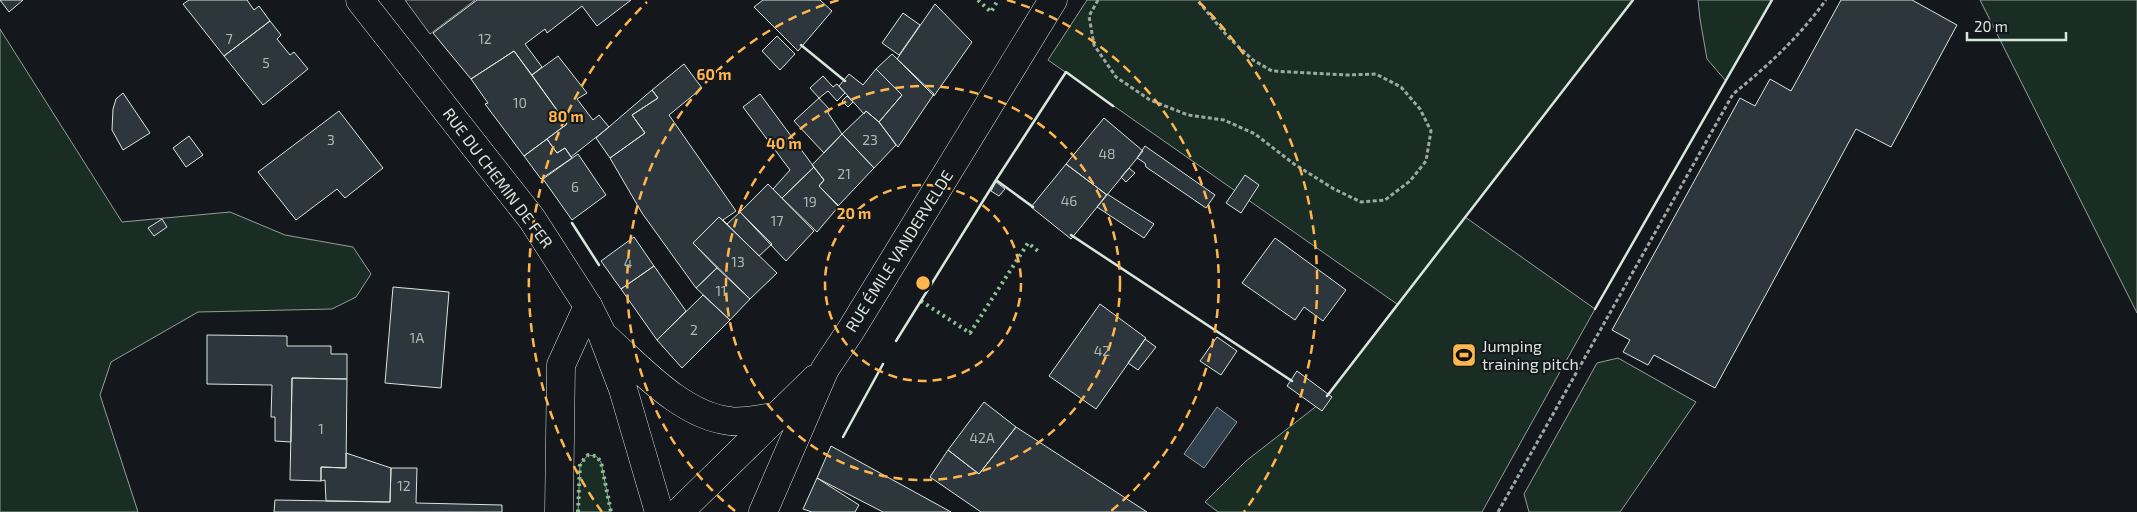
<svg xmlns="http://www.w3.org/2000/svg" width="2137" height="512" font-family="'Exo 2',sans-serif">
<rect width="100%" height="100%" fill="#14181c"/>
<path fill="#1a2d24" stroke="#939e99" d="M1087,0H1633L1465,217L1595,309L1482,512H1218L1205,502L1246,461L1323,401L1397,304L1048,60Z
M1698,0H1772L1726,81L1707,59L1700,19Z
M1980,0H2137V313Z
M0,29L122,222L230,212L285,235L353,247L371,274L356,297L332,309L198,312L111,362L100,395L138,512H0Z
M1618,358L1696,402L1620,512H1529L1524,494L1597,363Z
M588,455L596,456L601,462L611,512H578L580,464Z"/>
<path fill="#24282b" stroke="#939e99" d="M405,0H475L430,34Z"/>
<path fill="#2f3f4d" stroke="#939e99" d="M1217,407L1237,422L1204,468L1184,454Z"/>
<path fill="#2c363c" stroke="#d8e6dc" d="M0,0H23L9,12Z
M189,0H247L254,10L259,6L270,21L224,56L183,4Z
M477,0H631L597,26L582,6L547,33L545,29L525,44L542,67L532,75L514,51L471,79L433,33Z
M763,0H820L832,11L798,51L754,7Z
M1841,0H1912L1957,25L1891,147L1856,129L1715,388L1654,355L1648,365L1623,352L1630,340L1612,330L1740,98L1755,106L1770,79L1791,91Z
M935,4L972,42L934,96L897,59Z
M903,13L920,25L899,55L882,43Z
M270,21L281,35L277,39L290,55L294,52L308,69L263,105L224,56Z
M777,36L795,54L780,70L762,51Z
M514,51L567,124L524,156L485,104L488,103L471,79Z
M892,54L934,94L898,147L879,122L902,95L876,69Z
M558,56L587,93L577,99L593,120L599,115L609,127L571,157L565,148L557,153L547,139L567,124L532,75Z
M684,64L702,88L669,115L736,211L723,220L727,224L719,217L693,243L717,268L696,288L642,213L610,158L645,133L632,115L658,98L652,90Z
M876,69L902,95L879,122L866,111L864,114L839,86L849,74L863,85Z
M823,76L833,87L837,84L845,93L837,101L828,91L819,98L810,88Z
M652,90L658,98L632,115L645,133L610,158L596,138Z
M123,93L150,133L123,150L112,130L113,109L116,99Z
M760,94L814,167L782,198L773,189L790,170L743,107Z
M847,96L853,102L848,107L842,101Z
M819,98L830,110L828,113L842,134L824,153L794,121Z
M339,111L383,168L345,198L337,189L296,220L258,172Z
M866,111L879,122L896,145L874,168L842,134Z
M1104,118L1143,151L1107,195L1066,164Z
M842,134L874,168L838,206L819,186L824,180L812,165Z
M189,136L203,155L186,167L173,148Z
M547,139L557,153L565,148L572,158L541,179L524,156Z
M1145,146L1215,195L1206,208L1146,167L1145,163L1137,158Z
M578,154L606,195L572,220L543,179Z
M1066,164L1107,195L1071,239L1031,207Z
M814,167L824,180L819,186L839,206L817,232L782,198Z
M1129,168L1135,173L1126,182L1121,177Z
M1245,175L1259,185L1241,213L1226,203Z
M996,182L1005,189L999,196L991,191Z
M768,184L814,231L786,261L740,212Z
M1107,194L1154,224L1144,238L1097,207Z
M740,212L772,244L759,256L727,224Z
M719,217L777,273L750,299L693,243Z
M162,219L167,227L154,236L148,228Z
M634,237L654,266L621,289L601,261Z
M1275,238L1346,290L1323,321L1304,307L1295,320L1242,283Z
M654,266L686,311L657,340L621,289Z
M717,268L750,299L730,320L696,288Z
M393,287L449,292L441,388L385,383Z
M703,295L730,320L682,368L657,340Z
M1100,304L1146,338L1096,409L1049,376Z
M207,335L287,336V346H331V354H347V379L292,378L291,442L275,441V417H271L272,385L207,384Z
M1217,337L1237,351L1221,375L1200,361Z
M1145,339L1156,347L1138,370L1128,363Z
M1297,371L1332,397L1322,411L1287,386Z
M292,378L347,379L346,468L321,467V481L290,480Z
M984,402L1016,427L979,474L948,450Z
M1016,427L1147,512H981L930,477L948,450L979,474Z
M831,446L951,512H883L817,478Z
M346,453L391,468L390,502L326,501L325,480L321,481V467L346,468Z
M391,468H417L416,503L502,505V512H274L275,500L390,502Z
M817,478L859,505L855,512H812L803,509Z"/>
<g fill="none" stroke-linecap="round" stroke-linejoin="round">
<defs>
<path id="minor" d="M559,512L561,365L588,306"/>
<path id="major" d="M360,0L532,219L588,306L602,334L623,389L659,512
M606,338C640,368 682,416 730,421C744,423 762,418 776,417
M679,512L815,379
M763,512L825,369L851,330L1053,0"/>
</defs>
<use href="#minor" stroke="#d8e6dc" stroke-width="29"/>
<use href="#major" stroke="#d8e6dc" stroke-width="29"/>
<path stroke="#9da8a2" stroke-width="3" stroke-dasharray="4 2.5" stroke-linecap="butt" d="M1098,0L1089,16L1094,45L1116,77L1150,100L1188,115L1224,120L1255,134L1294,164L1334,189L1361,202L1385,200L1410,181L1426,161L1431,131L1420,109L1401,87L1376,74L1347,75L1272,71L1253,60L1229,38L1197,0
M1498,512L1733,94C1770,64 1797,39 1826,0"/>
<use href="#minor" stroke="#14181c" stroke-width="28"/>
<use href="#major" stroke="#14181c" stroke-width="28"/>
<path stroke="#8ac095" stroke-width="4" stroke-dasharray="2.5 4" stroke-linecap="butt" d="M978,0L991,12L998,0
M921,301L970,333L1028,243L1038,251
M578,512L580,464L588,455L596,456L601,462L611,512"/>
<path stroke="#d8e6dc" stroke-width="2.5" d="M801,45L845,81
M996,180L1066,72L1113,106
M572,223L599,265
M1071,235L1292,381
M1595,309L1772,0
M896,341L996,180L1033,207
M1327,396L1633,0
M843,437L883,364"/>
</g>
<g fill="none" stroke="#ffb74d" stroke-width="2.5" stroke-dasharray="9 6">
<circle cx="923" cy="283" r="98"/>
<circle cx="923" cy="283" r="197"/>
<path d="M735 511A295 295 0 0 1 839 0M1007 0A295 295 0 0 1 1111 511"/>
<path d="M602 512A394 394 0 0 1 647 2M1199 2A394 394 0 0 1 1244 512"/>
</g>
<defs>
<symbol id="stadium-square" viewBox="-11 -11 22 22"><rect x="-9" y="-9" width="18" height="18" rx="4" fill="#ffb74d" stroke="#14181c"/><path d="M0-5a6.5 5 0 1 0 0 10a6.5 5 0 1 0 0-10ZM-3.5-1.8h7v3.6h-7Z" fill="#111"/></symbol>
</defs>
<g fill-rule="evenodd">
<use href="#stadium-square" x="1450" y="341" width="28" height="28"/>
</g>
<g text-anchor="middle" stroke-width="4" stroke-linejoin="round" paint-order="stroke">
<g font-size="14" fill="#adbab4">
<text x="229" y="44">7</text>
<text x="485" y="44">12</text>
<text x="266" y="68">5</text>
<text x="520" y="108">10</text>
<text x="331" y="145">3</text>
<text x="870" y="145">23</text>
<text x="1107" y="159">48</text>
<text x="844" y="179">21</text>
<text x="575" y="192">6</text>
<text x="1069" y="206">46</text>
<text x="810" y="207">19</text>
<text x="777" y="226">17</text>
<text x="738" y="267">13</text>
<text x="628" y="268">4</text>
<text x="721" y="296">11</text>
<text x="694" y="335">2</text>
<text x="417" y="343">1A</text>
<text x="1102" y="356">42</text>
<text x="321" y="434">1</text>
<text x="982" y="443">42A</text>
<text x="404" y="491">12</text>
</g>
<g font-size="16" fill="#d8e6dc" stroke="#14181c">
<text transform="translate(498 178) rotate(53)" y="6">RUE DU CHEMIN DE FER</text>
<text transform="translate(899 251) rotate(-58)" y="6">RUE ÉMILE VANDERVELDE</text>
</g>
<g font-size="16" fill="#d8e6dc" stroke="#14181c" text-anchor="start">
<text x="1482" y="352">Jumping<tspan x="1482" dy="18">training pitch</tspan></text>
</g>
</g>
<circle cx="923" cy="283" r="8" fill="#ffb74d" stroke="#14181c" stroke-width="2.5"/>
<g font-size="15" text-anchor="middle" font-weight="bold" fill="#ffb74d" stroke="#14181c" stroke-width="4" stroke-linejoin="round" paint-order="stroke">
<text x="714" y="80">60 m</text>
<text x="566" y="122">80 m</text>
<text x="784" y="149">40 m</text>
<text x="854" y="219">20 m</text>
</g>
<path d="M1967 32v8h99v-8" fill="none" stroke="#d8e6dc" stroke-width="2.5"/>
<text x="1974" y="32" font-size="15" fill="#d8e6dc" stroke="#14181c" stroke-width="4" paint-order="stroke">20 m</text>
</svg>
